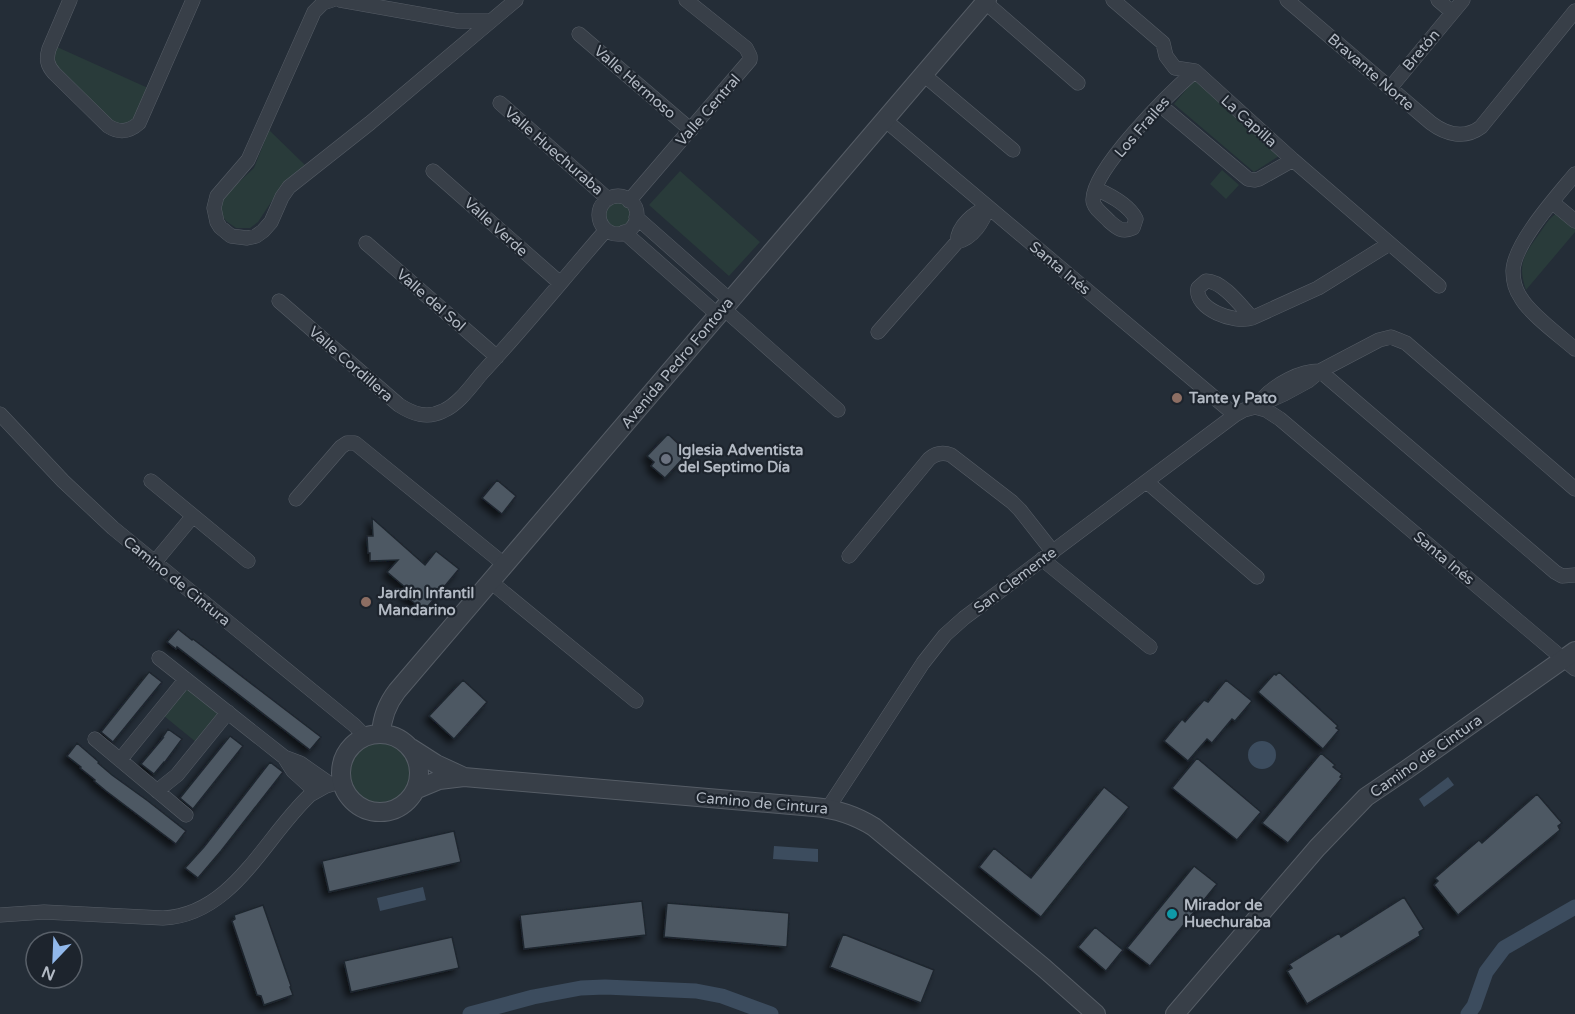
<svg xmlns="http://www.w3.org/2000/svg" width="1575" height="1014" font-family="'Varela Round',sans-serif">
<defs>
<filter id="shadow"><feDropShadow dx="-4.5" dy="4.5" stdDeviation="3" flood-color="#0009"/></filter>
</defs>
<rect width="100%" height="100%" fill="#242d37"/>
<path fill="#293b3a" d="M57,47L148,88L134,119L129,125L115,124L55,66L53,56Z
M1194,80L1282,154L1254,172L1174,104Z
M269,130L305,165L285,181L258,222L250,228H236L226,221L219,211L223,197L254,168Z
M1222,170L1239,185L1226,199L1210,184Z
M680,171L760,242L729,276L649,205Z
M605 214a13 13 0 1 1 26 0a13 13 0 1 1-26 0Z
M1558,213L1575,227V232L1526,290C1517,264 1524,255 1539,234C1545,226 1549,217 1558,213Z
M188,688L220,712L196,742L164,716Z
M347 773a33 33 0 1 1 66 0a33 33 0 1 1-66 0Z"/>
<path fill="#3c4c5e" d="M1248 755a14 14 0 1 1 28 0a14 14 0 1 1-28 0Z
M1448,777L1454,785L1424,807L1419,799Z
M774,846L818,849V862L773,859Z
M423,887L426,900L380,911L377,898Z"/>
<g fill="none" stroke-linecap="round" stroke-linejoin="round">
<path stroke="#3c4c5e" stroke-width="15" d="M470,1014L533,997L581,988L605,987L696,991L722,996L771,1014
M1468,1014L1474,1006L1486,972L1504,948L1575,907"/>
</g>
<path fill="#4d5863" stroke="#1f262f" stroke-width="1.5" filter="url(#shadow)" d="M668,434L688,453L665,478L651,466L654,462L647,456Z
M497,480L516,496L502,514L482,498Z
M372,518L425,565L436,551L459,569L424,611L402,593L406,588L387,572L398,560L370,561V553H368L367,536H373Z
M178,629L192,640L193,639L321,737L310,750L177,647L176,649L167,642Z
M149,672L162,682L113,742L101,732Z
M1279,672L1338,726L1336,728L1339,730L1323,749L1258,692L1274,674L1276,675Z
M463,680L487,702L454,739L429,716Z
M1226,680L1252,701L1235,721L1232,719L1212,743L1207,739L1188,761L1164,741L1182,719L1185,722L1204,700L1208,702Z
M168,729L182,739L165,762H164L154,774L141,764L163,738H162Z
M230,736L243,746L193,809L180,798Z
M77,743L99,762L98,763L112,775L148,801L186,831L176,844L106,791L94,781L95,780L80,768L81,767L67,756Z
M1321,753L1335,765L1333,767L1342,774L1340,777L1342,778L1288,843L1262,823Z
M1197,758L1261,812L1237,840L1172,788Z
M270,762L283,772L221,851L198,878L185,868L204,847Z
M1104,787L1129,807L1041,917L979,867L994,848L1031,878Z
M1537,794L1562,823L1558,826L1560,830L1458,915L1434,885L1438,881L1435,878L1479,840L1482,843Z
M454,831L461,862L329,892L322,861Z
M1194,866L1217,884L1150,966L1127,948Z
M1404,897L1424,929L1419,932L1420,936L1307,1004L1287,971L1292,968L1289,964L1339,933L1341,937Z
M642,901L646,935L524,949L520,915Z
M667,903L789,913L787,947L664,937Z
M263,905L291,986L290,987L293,995L264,1005L261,996L257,995L232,921L235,919L234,915Z
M1095,927L1123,950L1106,971L1078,947Z
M843,934L934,970L921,1003L830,967Z
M452,937L459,968L351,992L344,961Z"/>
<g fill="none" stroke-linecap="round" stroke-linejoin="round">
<defs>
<path id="minor" d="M70,0L49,49C46,59 47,65 54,73L108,126C119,133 129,132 139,123L193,0
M332,0L323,3L314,12L248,160L217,196L214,208L217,222L220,227L231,236L247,238L256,236L263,231L271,222L282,197L289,187L370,123L516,0
M340,0L458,21H491
M1113,0L1163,43L1166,56L1175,68L1195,71L1293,160L1439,286
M1287,0L1431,123C1447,135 1465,139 1481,127L1575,11
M1438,0L1452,12
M985,2L1078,83
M579,34L691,130
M924,75L1013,150
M1390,88L1463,0
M500,103L608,199
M1160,105L1248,179L1255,180L1259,179L1293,160
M885,120L1235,415
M433,171L560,283
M1575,174C1557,196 1514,243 1513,271C1513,280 1516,291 1521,298C1530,314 1560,336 1575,349
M1096,189C1110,195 1129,205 1136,219L1133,228C1122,233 1117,228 1109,221C1104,215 1093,208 1093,200C1092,169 1171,92 1195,71
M599 215a19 19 0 1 1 38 0a19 19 0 1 1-38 0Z
M629,201L750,60V56L746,48L686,0
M1552,202L1575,221
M636,217L731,301
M624,232L718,315
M957,242C958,225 974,213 988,207
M366,243L497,357
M279,301L399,405C413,414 427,419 443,411C459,404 471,386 482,373C525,327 565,277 606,230
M724,309L838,410
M1252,318C1241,306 1223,281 1206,281L1198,288C1194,309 1235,324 1252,318L1318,288L1389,244
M878,332L957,242C973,238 983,222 988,207
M1262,399C1276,384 1299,371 1320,371L1555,572L1562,576L1575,575
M1255,407L1266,410L1280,419L1575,669
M0,414L63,481L113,528L354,725L366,737
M151,481L248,561
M1147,482L1257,577
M296,499L341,447L347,443H355L505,565
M849,556L929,459C936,453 943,452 951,455L1012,502L1020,510L1053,552
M1042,559L1150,647
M154,563L193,516
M491,582L636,701
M159,658L284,757L300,763L330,784
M95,739L186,815
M284,757L293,771L315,791
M120,760L186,679
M157,791L177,775L228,712
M828,808L923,663L945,635L964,618L1235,415L1244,410L1255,407L1284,394L1308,381L1320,371L1379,340L1391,337L1406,343L1575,489
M0,915L44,912L163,918C233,915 264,838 310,795L326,786L342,781"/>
<path id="tertiary" d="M381,734C382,717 387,704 397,691L987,0
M341 773a39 39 0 1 1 78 0a39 39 0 1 1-78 0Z
M411,748L436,764L462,776
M415,790L439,780L464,777L814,807C837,809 855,815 874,827L1044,968L1096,1014
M1175,1014L1317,848L1366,797L1406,770L1575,651"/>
</defs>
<use href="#minor" stroke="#565d66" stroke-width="15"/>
<use href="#tertiary" stroke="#565d66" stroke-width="20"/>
<use href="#minor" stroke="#383f48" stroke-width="14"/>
<use href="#tertiary" stroke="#383f48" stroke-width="18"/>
</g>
<g fill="#8d6e63" stroke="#1d242d" stroke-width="2">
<circle cx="1177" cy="398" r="6"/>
<circle cx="366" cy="602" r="6"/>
</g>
<circle fill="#6b7280" stroke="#1d242d" stroke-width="2" cx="666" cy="459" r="6"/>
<circle fill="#0f9aa8" stroke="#1d242d" stroke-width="2" cx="1172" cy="914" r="6"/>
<g text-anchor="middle" stroke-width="4.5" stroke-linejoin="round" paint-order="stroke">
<g font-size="15" fill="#b3bac4" stroke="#1d242d">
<text transform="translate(1421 50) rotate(-50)" y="5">Bretón</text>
<text transform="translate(1371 72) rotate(41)" y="5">Bravante Norte</text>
<text transform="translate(635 82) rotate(41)" y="5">Valle Hermoso</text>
<text transform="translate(708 110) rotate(-49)" y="5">Valle Central</text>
<text transform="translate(1249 121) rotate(42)" y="5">La Capilla</text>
<text transform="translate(1142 127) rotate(-49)" y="5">Los Frailes</text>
<text transform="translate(554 151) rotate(41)" y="5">Valle Huechuraba</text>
<text transform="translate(496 227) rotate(42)" y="5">Valle Verde</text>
<text transform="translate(1060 268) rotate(40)" y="5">Santa Inés</text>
<text transform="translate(431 300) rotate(41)" y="5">Valle del Sol</text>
<text transform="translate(677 363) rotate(-50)" y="5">Avenida Pedro Fontova</text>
<text transform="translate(351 364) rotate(41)" y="5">Valle Cordillera</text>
<text transform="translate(1444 558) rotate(40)" y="5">Santa Inés</text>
<text transform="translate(1015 580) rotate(-37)" y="5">San Clemente</text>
<text transform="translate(177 581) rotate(39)" y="5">Camino de Cintura</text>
<text transform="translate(1426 756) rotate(-35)" y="5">Camino de Cintura</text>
<text transform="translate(762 803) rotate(5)" y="5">Camino de Cintura</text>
</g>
<g font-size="15" font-weight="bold" fill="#b3bac4" stroke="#1d242d" text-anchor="start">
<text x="1189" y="403">Tante y Pato</text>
<text x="678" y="455">Iglesia Adventista<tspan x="678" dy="17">del Septimo Día</tspan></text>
<text x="378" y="598">Jardín Infantil<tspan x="378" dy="17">Mandarino</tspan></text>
<text x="1184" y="910">Mirador de<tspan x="1184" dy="17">Huechuraba</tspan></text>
</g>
</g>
<g transform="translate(54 960) rotate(203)"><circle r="28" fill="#1d242d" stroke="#596069" stroke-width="1.5"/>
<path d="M0-4.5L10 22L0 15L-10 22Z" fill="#91b8eb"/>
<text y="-9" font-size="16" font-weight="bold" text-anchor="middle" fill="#b3bac4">N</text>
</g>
</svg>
